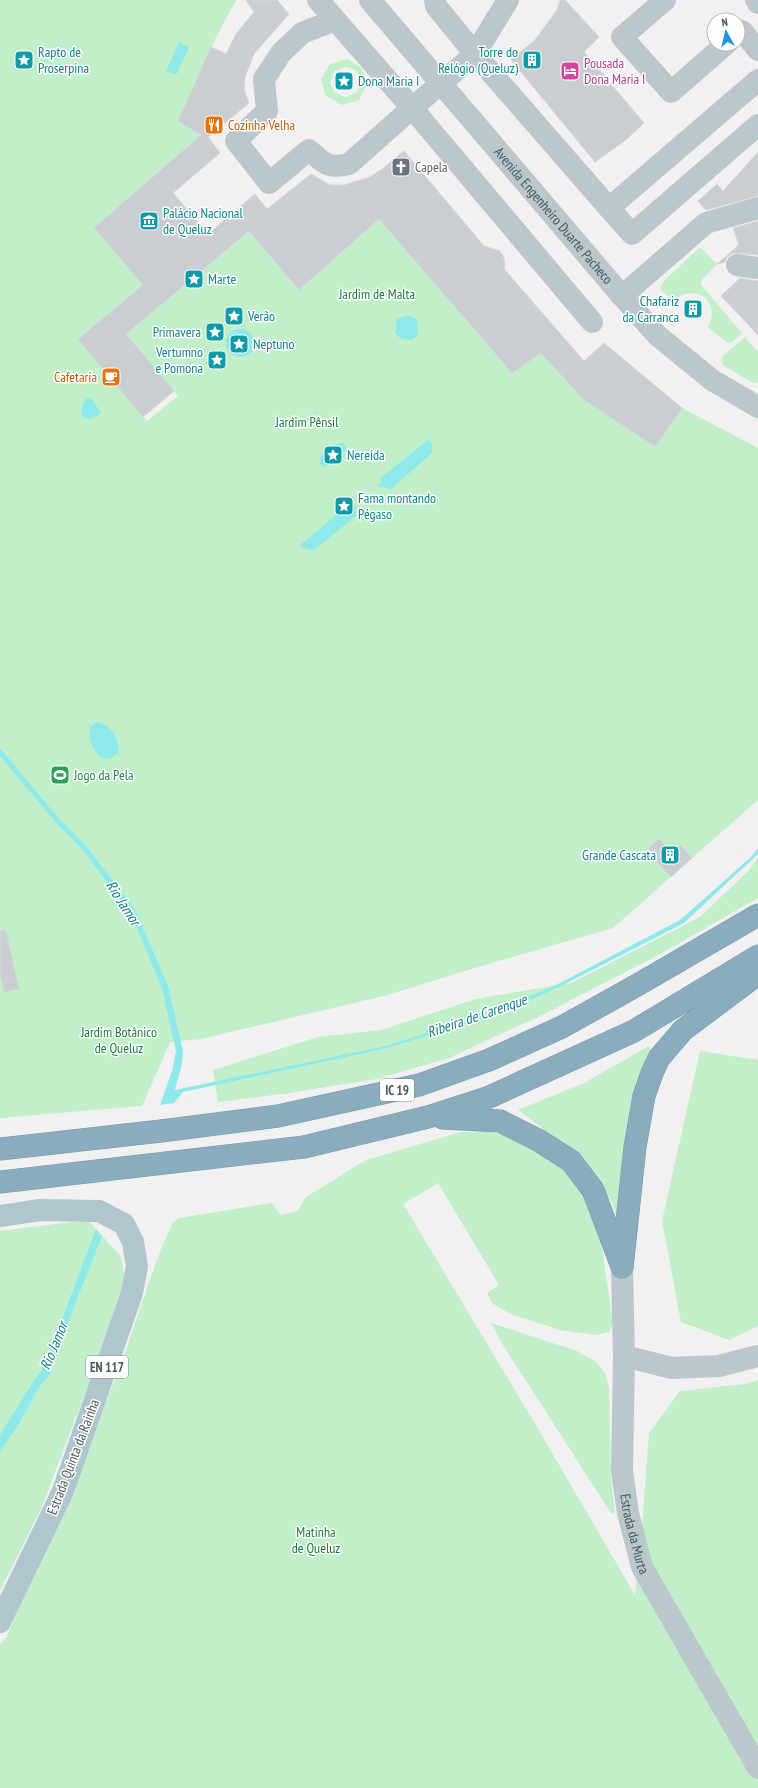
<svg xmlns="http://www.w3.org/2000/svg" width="758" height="1788" font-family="'PT Sans Narrow',sans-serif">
<rect width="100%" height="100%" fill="#f2f0f1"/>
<path fill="#c0efc9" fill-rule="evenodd" d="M0,0H236L211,47L178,121L201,135L94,228L143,285L78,339L147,421L178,396L126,334L249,231L299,290L379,219L512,373L541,353L583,399L654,447L682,408L758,448V800L613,928L474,968L388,995L201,1039L170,1042L142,1106L0,1118Z
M347,59L362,68L367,85L359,100L342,105L326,96L321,80L330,64ZM345,67C359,68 364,80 357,92L346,97L335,93L330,83L334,71Z
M700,247L717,264L701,281V285L742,333L732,342H726L708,327C722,302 695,281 674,301L661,290L660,287L664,281Z
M745,337L758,352V383L751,382L723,365L721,358Z
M758,858V898L664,952L544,1014L449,1058L377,1079L289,1093L218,1102L213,1070L318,1037L381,1030L476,999L571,983L700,917L750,869Z
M649,1046L651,1049L646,1059L630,1132L617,1219L613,1204L584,1160L518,1110L584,1083Z
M700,1051L758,1060V1326L729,1340L681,1322L662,1221Z
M461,1132H494L522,1142L557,1163L588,1199L598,1220L613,1324L609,1332L595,1335L560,1330L511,1314L493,1304L487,1293L499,1285L438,1183L403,1204L537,1427L635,1595L642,1526L649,1433L680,1391L746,1384L758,1380V1788H0V1645L6,1638L119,1370L156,1262L172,1223L179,1218L272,1203L281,1215L298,1211L306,1197L366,1160Z
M88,1220L121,1257L126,1284L42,1507L0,1591V1231Z
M491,1323L577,1351L596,1362L605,1373L609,1388L611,1482L615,1512L614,1514L611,1513L503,1345Z"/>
<path fill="#8eeaea" d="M179,42L189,47L176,75L166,71Z
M405,316H411L417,320L418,334L415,338L411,340L400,338L395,333L397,319Z
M226 343a14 14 0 1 1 28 0a14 14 0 1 1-28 0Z
M91,398L101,413C88,426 74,415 86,399Z
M429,439L432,444V453L390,490L387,488L377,486L382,482L380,479Z
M340,443L342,444L343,443L347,448L346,450L324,467L320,464L321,455L333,445Z
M354,504L356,507V516L314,550L303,548L300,545L341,511L342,513Z
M97,722C113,725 118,738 119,752L110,759L101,758C92,748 88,741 90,727Z
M0,748L55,814L85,845L135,909L168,986L183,1051L182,1063L175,1090L386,1046L502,1009L560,983L680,920L751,857L758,848V854L684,923L561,986L503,1012L387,1048L183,1092L174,1103L160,1105L172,1071L176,1051L162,988L131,914L82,849L58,825L0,756Z
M96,1229L102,1236L70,1317L51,1373L39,1387L19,1424L0,1451V1435L33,1382L44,1367Z"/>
<path fill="#caced2" stroke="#d4d8db" d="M246,0H277L289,14L254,54L245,77L244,90L249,103L208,137L220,153L173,193L208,234L255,194L267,209L311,174L330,185H344L370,177L382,169L404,151L484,246L500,251L504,258L505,270L584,361L604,343L682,408L655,447L583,399L541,353L512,373L379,219L299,290L249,231L126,334L174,391L143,417L78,339L143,285L94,228L201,135L178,121L211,47L226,54L236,34L254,12Z
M560,0H565L599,37L584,52L644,123L627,139L595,162L511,60L535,40L557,10Z
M758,152V196L706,210L698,201L717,184L723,191Z
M758,221V255L733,253L727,257L725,262L717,264L739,245L733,228Z
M740,278L758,281V335L721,296Z
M659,839L672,852L680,845L692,858L671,877L646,851Z
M6,930L19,989L4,992L0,974V931Z"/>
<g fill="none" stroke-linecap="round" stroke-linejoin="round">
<defs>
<path id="highway" d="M443,1118L500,1121L538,1140L571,1161L593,1190L621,1264
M0,1149L161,1131L278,1116L419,1085L489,1060L562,1027L639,984L758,915
M0,1182L304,1147L428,1117L487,1098L634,1031L758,956
M622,1268L635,1147L644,1096L652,1073L659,1058L683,1030L758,974"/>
</defs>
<use href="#highway" stroke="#7498a9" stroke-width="23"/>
<g stroke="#bcc7cc" stroke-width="22">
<path d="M318,0L412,108L475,54L508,0"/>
<path id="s1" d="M370,0L622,296L658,336L712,380L758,407"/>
<path d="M435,0L436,6L475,54L609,208"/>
<path d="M665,0L622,37L671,92L726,44"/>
<path d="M756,0L758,3"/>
<path d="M335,20L302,33L281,53L264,79L267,111L236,141L269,183L309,150C325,164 327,169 349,164L412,108L592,322"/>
<path d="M738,34L742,31L758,50"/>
<path d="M758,80L609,208L632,234L758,125"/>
<path d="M737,265L758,268"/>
<path d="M622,296L706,223L758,208"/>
<path id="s2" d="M622,1268L624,1356L622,1471L628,1513L642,1567L758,1768"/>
<path d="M624,1356L672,1368L719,1366L758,1356"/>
</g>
<path stroke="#b1c5ce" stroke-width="22" d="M0,1216L40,1210L99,1211L124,1224L133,1242L137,1266L132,1293L63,1491L0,1622"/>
<use href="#highway" stroke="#89adbe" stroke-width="22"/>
</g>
<defs>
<symbol id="sight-square" viewBox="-11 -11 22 22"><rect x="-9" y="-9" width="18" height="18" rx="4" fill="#0f9aa8" stroke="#fff"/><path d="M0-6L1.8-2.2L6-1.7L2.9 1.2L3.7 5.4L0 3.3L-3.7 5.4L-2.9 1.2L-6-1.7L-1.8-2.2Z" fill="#fff"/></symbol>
<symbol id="building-square" viewBox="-11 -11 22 22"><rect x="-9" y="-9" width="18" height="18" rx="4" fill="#0f9aa8" stroke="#fff"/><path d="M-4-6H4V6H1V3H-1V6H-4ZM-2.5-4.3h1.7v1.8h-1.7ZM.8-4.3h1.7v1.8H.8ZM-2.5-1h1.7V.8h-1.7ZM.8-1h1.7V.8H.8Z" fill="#fff"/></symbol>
<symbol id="hotel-square" viewBox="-11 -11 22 22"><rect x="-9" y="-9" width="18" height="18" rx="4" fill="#d1479c" stroke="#fff"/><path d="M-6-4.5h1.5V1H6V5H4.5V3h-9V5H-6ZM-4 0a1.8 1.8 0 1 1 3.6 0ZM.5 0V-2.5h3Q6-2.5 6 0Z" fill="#fff"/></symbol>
<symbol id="restaurant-square" viewBox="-11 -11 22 22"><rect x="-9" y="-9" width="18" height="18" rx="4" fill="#e8710a" stroke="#fff"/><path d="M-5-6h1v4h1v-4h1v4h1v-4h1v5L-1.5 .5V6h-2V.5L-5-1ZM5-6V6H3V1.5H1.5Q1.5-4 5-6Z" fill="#fff"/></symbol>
<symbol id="church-square" viewBox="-11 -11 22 22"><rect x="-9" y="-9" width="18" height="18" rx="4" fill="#6b7280" stroke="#fff"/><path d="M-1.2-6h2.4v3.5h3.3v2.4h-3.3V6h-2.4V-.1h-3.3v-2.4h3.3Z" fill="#fff"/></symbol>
<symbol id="museum-square" viewBox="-11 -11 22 22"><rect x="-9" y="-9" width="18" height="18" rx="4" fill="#0f9aa8" stroke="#fff"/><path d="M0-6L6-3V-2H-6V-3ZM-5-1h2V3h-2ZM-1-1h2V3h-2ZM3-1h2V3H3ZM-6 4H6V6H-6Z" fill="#fff"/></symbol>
<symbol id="cafe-square" viewBox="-11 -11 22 22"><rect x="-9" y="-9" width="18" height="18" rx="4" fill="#e8710a" stroke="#fff"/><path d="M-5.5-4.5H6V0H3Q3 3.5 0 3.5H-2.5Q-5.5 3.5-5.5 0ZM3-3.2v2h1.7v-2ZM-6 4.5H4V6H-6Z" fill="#fff"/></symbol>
<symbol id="stadium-square" viewBox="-11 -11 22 22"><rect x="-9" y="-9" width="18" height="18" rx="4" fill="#2e9e5b" stroke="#fff"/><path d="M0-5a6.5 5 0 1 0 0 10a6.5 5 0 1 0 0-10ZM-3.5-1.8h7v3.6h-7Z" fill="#fff"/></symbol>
</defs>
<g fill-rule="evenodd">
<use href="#sight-square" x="13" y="49" width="22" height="22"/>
<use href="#building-square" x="521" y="49" width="22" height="22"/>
<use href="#hotel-square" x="559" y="60" width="22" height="22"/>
<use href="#sight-square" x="333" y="70" width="22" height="22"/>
<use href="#restaurant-square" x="203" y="114" width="22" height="22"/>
<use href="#church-square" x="390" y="156" width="22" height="22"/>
<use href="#museum-square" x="138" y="210" width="22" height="22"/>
<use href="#sight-square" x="183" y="268" width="22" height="22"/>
<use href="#building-square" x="682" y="298" width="22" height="22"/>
<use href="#sight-square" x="223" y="305" width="22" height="22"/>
<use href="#sight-square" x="204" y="321" width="22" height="22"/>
<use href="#sight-square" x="228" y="333" width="22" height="22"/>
<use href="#sight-square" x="206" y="349" width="22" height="22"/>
<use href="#cafe-square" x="100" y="366" width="22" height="22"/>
<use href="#sight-square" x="322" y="444" width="22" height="22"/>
<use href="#sight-square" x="333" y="495" width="22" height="22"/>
<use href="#stadium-square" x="49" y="764" width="22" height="22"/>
<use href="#building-square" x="659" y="844" width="22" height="22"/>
</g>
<g text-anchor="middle" stroke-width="3" stroke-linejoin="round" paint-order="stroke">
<g fill="#fff" stroke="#7f898e" stroke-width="1">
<rect x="380" y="1079" width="34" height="22" rx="3"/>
<rect x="86" y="1356" width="42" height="22" rx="3"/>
</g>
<g font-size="13" font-weight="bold" fill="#48575d">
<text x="397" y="1095">IC 19</text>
<text x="107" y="1372">EN 117</text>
</g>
<g font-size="14" fill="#0d838f" stroke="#fff" text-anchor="start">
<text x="38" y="57">Rapto de<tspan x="38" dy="16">Proserpina</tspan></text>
<text x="518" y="57" text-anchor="end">Torre do<tspan x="518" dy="16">Relógio (Queluz)</tspan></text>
<text x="358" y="86">Dona Maria I</text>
<text x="163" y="218">Palácio Nacional<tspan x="163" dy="16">de Queluz</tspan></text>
<text x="208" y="284">Marte</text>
<text x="679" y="306" text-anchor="end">Chafariz<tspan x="679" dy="16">da Carranca</tspan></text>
<text x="248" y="321">Verão</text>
<text x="201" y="337" text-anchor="end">Primavera</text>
<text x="253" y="349">Neptuno</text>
<text x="203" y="357" text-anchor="end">Vertumno<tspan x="203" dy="16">e Pomona</tspan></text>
<text x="347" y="460">Nereida</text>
<text x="358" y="503">Fama montando<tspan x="358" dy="16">Pégaso</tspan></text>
<text x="656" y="860" text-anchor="end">Grande Cascata</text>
</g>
<g font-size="14" fill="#b23c85" stroke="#fff" text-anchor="start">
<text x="584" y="68">Pousada<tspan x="584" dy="16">Dona Maria I</tspan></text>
</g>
<g font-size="14" fill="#c56008" stroke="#fff" text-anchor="start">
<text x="228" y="130">Cozinha Velha</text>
<text x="97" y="382" text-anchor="end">Cafetaria</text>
</g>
<g font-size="14" fill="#5b616d" stroke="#fff" text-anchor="start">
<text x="415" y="172">Capela</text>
</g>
<g font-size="14" fill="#48575d" stroke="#fff">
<text dy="5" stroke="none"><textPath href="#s1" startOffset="283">Avenida Engenheiro Duarte Pacheco</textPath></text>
<text transform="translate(73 1457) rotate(-69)" y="5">Estrada Quinta da Rainha</text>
<text dy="5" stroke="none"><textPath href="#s2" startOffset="267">Estrada da Murta</textPath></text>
</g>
<g font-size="14" fill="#197e38" stroke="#fff">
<text x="377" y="299">Jardim de Malta</text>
<text x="307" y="427">Jardim Pênsil</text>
<text x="119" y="1037">Jardim Botânico<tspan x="119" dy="16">de Queluz</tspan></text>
<text x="316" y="1537">Matinha<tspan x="316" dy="16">de Queluz</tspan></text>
</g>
<g font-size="14" fill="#27864d" stroke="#fff" text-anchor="start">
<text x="74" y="780">Jogo da Pela</text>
</g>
<g font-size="15" font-style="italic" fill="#108283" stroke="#fff">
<text transform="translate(123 903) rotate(57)" y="5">Rio Jamor</text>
<text transform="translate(477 1016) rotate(-19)" y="5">Ribeira de Carenque</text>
<text transform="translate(54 1346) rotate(-68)" y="5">Rio Jamor</text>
</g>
</g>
<g transform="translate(726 32) rotate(352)"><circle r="19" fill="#ffffff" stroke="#b6bcbe"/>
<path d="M0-3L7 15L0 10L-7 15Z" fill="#1d99e0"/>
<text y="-6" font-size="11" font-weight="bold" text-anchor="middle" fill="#48575d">N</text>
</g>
</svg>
